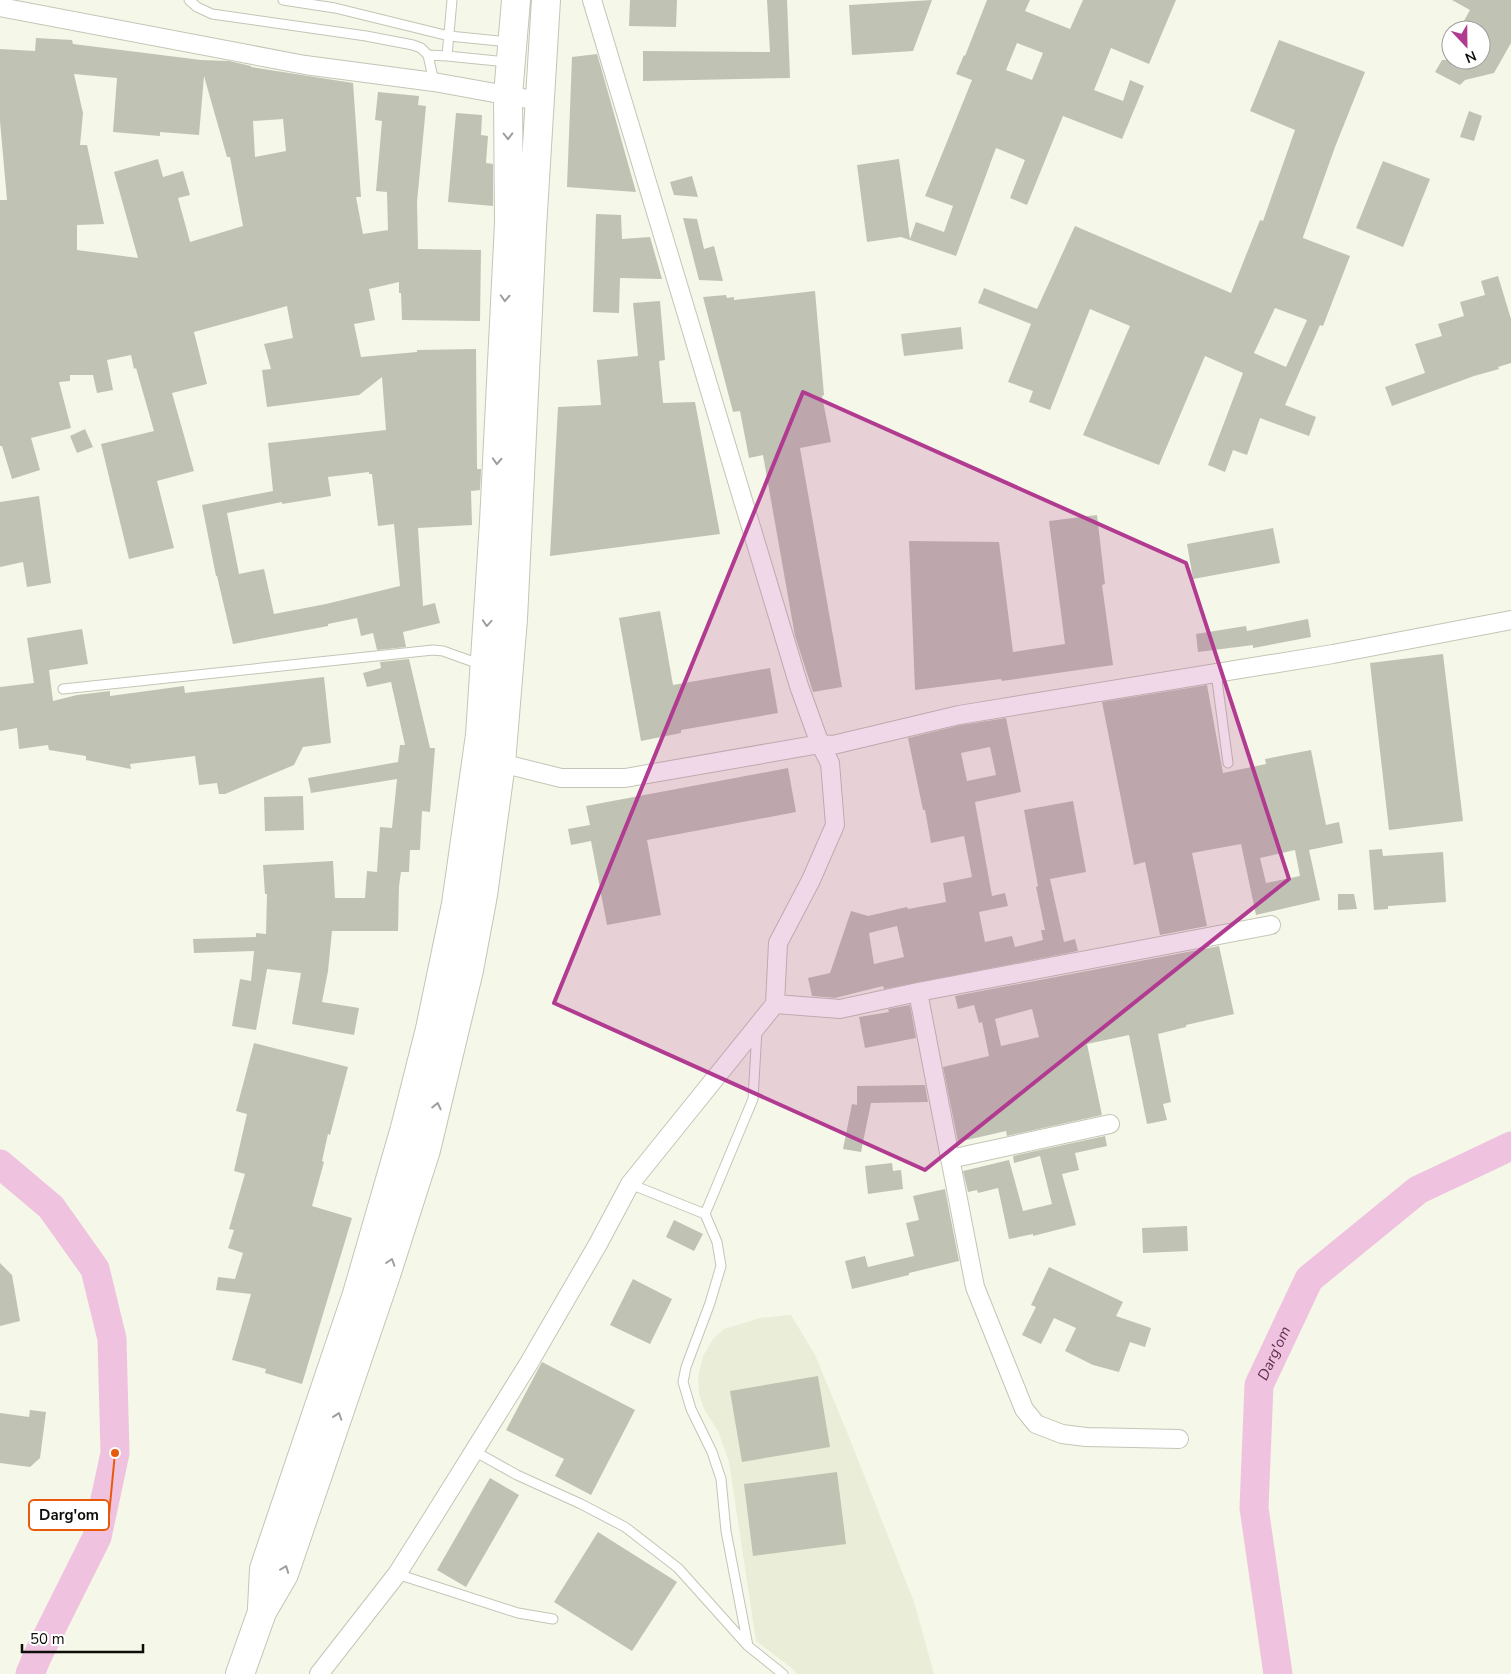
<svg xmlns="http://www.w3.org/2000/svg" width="1511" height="1674" font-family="'Nunito Sans',sans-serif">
<rect width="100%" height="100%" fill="#f5f7e8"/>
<path fill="#eaedd7" d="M791,1315L815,1355L849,1437L914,1602L934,1674H797L793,1669L756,1641L729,1462L718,1431L704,1409L699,1394L698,1377L703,1356L713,1339L724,1329L760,1318Z"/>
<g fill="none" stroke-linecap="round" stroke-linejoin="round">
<g stroke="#efc3df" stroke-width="29">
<path d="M0,1164L51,1207L95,1269L112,1339L115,1453L97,1537L37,1657L30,1674"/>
<path id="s1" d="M1278,1674L1254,1508L1259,1385L1309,1279L1418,1190L1511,1146"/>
</g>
</g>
<path fill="#c0c2b4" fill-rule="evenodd" d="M630,0H677L676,27L629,26Z
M767,0H787L790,78L643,81V51L770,52Z
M932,0L913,51L852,55L849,5Z
M987,0H1030L1025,11L1070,29L1083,0H1176L1149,64L1111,48L1094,90L1123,101L1130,80L1144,86L1122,139L1063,116L1027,205L1010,198L1025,160L996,148L956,256L901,237L867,242L857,165L899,159L910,239L916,222L944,232L953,206L925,196L972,80L956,74L964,55L965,56ZM1017,43L1043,53L1032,80L1006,70Z
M1452,0H1511V43L1494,73L1465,80L1460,85L1435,72L1442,60H1481V30H1459L1470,10Z
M36,38L72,40L73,44L201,60L229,61L251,66V67L353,83L361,197H356L363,234L388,230L387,192L376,191L382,121L375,120L378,92L419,96L418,105L426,106L417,202L418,249L481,250L480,321L402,320L401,293H399V282L369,289L375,320L354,324L361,357L417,352V350L476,349L477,469H481V472L480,490L471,491L472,525L418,528L423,606L435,603L440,623L403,632L406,647L377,650L373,633L361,636L357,618L328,624V626L233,644L217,576H216L202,505L273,491L268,443L386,430L382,377L359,395L267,407L262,370L271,369L264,344L293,338L287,306L194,332L207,384L172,393L194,471L157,481L174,548L129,559L101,444L154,431L136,368L134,369L131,355L107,360L113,390L97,393L93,375H70V381L59,382L71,428L31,438L40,470L12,479L2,446H0V200H7L0,121V49L35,51ZM74,74L117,78L113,132L160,136V132L199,135L204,76L227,157H230L243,226L190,242L178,198L190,195L183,171L163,177L158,159L114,172L138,258L77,250V225L104,224L87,145H80L83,113ZM283,119L286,151L255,157L253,121ZM369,472V474H372L378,526L394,524L400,586L326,604L274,614L264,569L239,574L227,513L282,502V504L331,496L328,477Z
M1279,40L1365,72L1335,147L1303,237V238L1350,256L1323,326L1320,325L1285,405L1316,417L1309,436L1260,418L1247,455L1233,450L1225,472L1208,465L1243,373L1205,356L1159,465L1083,435L1130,326L1090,309L1050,410L1029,402L1033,391L1008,382L1031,324L978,303L984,288L1037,309L1075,226L1231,293L1260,220L1263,221L1295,130L1250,111ZM1275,308L1307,320L1286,367L1254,353Z
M597,54L602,71L636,192L567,187L572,57Z
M1469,111L1482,116L1474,141L1460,137Z
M456,113L482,115L481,135L488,136L486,163L493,164V206L448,202Z
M1383,161L1430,179L1403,247L1356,228Z
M692,176L698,197L674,195L670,182Z
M596,214L621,215L622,239L650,237L662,279L620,278L619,313L593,312Z
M683,218L697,219L704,249L714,246L723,281L699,280Z
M1498,276L1511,319V363L1498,367L1499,369L1474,376L1392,406L1385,387L1425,373L1415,344L1442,336L1438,324L1464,316L1460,302L1485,295L1481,281Z
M815,291L824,395L822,396L831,442L800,448L842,687L813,692L795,636L763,455L749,458L740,411L733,412L703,297L726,295L727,298L734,297V300Z
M660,301L665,360L659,361L663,403L695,402L720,534L550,556L558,407L601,405L597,360L638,356L633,303Z
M961,327L963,349L904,356L901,334Z
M85,429L93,447L77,453L70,436Z
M39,496L51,583L27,587L23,562L0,567V502Z
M1097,515L1105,584L1102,585L1113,665L1002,681L1001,679L915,690L909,541L999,542L1013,652L1065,644L1049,521Z
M1273,528L1280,563L1193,579L1187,544Z
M660,611L673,685L770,668L778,713L681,730V733L641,741L619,618Z
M1308,619L1311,637L1253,648V645L1198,652L1196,634L1246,626L1247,631Z
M82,629L88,664L49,670L53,701L77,695L110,691V696L184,686L185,693L324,677L331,743L303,747L294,765L225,794H219L217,783L199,785L195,756L130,764L131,769L86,760V756L49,750L48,745L19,749L17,728L0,731V687L34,683L27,638Z
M1443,654L1463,821L1389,830L1370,663Z
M409,659L430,748H435L430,812L422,811L420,850H410L409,872H401L399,886L398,931H332L328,971L322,1002L359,1008L354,1035L292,1024L301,973L267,969L256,1030L232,1026L240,979L251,981L254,951L194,953L193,939L256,937V933L266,934L267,894H265L263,865L333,861L335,898H365L367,871L377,872L380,827L392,828L397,779L311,793L308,778L398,762L400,745H405L391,682L367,687L363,673L381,668L380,662Z
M1207,685L1223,773L1266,764L1265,759L1311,750L1326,825L1339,822L1343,843L1309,850L1320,900L1256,915L1241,844L1192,853L1207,926L1160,935L1145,862L1134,865L1102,702ZM1295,850L1300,876L1266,883L1260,858Z
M1006,718L1021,792L975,802L992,896L1005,893L1008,906L979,912L985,942L1012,936L1015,947L1043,940L1041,930H1045L1036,887L1038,886L1024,810L1073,801L1086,872L1050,879L1064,942L1075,939L1078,951L884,989L883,986L835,998L812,996L808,978L830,973L851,911L868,916L907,907L908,909L946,902L943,883L972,877L964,836L931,843L925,810H923L908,738L961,725ZM990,747L996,775L967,781L961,753ZM897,926L904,957L874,964L869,933Z
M788,768L796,812L647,840L661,915L607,925L591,841L571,845L568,829L590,825L586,806Z
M303,796L304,830L265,831L264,797Z
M1382,849L1383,856L1443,852L1446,902L1388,906V909L1374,910L1369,850Z
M1338,894H1354L1357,909L1338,910Z
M1219,946L1234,1014L1186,1025V1027L1158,1034L1171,1102L1163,1104L1167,1120L1147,1124L1129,1035L1087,1044L1102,1115L1007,1136L1006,1131L958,1142L943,1067L989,1056L982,1022L979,1023L974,1005L958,1009L955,996ZM1032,1009L1039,1037L1001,1046L995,1019Z
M910,1005L916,1038L865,1048L859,1017L889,1012L888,1009Z
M254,1043L348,1067L330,1135L328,1134L322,1161L324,1162L312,1206L352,1218L302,1384L265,1373L266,1369L232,1360L251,1294L216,1290L218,1277L235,1279L243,1253L228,1248L234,1230L229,1229L245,1174L234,1171L247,1114L236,1111Z
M925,1085L928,1102L871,1103L861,1152L843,1149L852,1104L857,1105V1086Z
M1105,1136L1107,1146L1075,1153L1079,1170L1062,1174L1076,1225L1033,1236V1234L1009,1239L998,1188L978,1193L977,1190L968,1192L963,1171L1009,1160L1023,1211L1052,1204L1040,1156L1014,1163L1013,1156Z
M892,1163L893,1171L901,1170L903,1189L868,1194L865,1166Z
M945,1189L959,1261L909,1273V1275L852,1289L845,1261L865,1256L868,1267L914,1256L906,1223L919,1220L913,1196Z
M674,1220L703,1234L694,1251L666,1237Z
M1187,1226L1188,1251L1143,1253L1142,1228Z
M0,1263L12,1275L20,1321L0,1326Z
M1049,1267L1123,1302L1116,1316L1151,1328L1145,1347L1130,1342L1119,1372L1093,1365L1065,1351L1076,1328L1054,1318L1041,1344L1022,1335L1036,1307L1031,1305Z
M633,1279L672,1299L650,1344L610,1325Z
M542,1362L635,1410L591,1495L555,1476L564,1459L506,1430Z
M818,1376L830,1447L742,1462L730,1391Z
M30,1410L46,1412L40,1458L30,1467L0,1463V1413L29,1417Z
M837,1472L846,1544L753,1556L744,1484Z
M490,1478L519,1495L466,1587L437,1570Z
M598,1532L677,1582L632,1651L554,1602Z"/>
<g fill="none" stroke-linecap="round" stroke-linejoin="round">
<defs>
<path id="service" d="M189,0L197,7L212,14L366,36L413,45L421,48L428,55L434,82
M283,0L335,8L449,36L509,42
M428,55L447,56L507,62
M447,56L452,0
M1216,673L1228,763
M63,689L433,650L443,651L482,665
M630,1184L705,1214
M474,1451L517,1475L581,1504L625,1527L678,1568L748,1646L783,1674
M397,1574L518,1613L553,1619
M748,1646L726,1531L721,1479L712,1452L691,1409L683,1382L686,1367L710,1303L721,1266L717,1242L705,1214L753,1099L757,1030"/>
<path id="minor" d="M0,7L305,65L434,82L539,101
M501,763L561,778H625L820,744L833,745L959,715L1333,654L1511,620
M918,992L975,1287L1024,1409L1036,1424L1062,1434L1086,1437L1179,1439
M775,1004L840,1009L918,992L1271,925
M950,1159L1110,1124
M319,1674L397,1574L433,1517L529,1363L598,1244L630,1184L775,1004L778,943L811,880L835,825L830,763L820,744L799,686L592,0"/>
<path id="primary" d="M262,1608L264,1569L357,1294L405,1128L430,1029L456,904L480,735L494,522L509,223L508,95L516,0
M240,1674L262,1612L284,1574L385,1278L426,1150L469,970L483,895L501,763L513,619L532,228L546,0"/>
</defs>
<use href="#service" stroke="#c3c5b6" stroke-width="11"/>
<use href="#minor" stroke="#c3c5b6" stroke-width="20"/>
<use href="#primary" stroke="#c3c5b6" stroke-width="30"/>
<use href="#service" stroke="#fff" stroke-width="9"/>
<use href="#minor" stroke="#fff" stroke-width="18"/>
<use href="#primary" stroke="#fff" stroke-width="28"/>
</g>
<defs><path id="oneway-chevron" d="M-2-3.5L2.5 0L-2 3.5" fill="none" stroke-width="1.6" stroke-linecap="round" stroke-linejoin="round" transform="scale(1.25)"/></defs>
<g stroke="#9e9f9d">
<use href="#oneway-chevron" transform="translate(508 136) rotate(89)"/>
<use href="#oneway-chevron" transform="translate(505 298) rotate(93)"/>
<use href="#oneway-chevron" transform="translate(497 461) rotate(93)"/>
<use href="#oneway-chevron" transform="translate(487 623) rotate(94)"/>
<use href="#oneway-chevron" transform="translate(437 1106) rotate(-77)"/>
<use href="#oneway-chevron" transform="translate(391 1262) rotate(-72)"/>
<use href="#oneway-chevron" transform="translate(338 1416) rotate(-71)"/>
<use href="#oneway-chevron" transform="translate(285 1569) rotate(-69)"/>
</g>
<path fill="#b23b92" fill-opacity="0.2" stroke="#b23b92" stroke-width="4" stroke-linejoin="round" d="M803,392L1186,563L1289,879L925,1170L554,1003Z"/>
<g text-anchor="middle" stroke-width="4" stroke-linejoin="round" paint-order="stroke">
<g font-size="15" font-style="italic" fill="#5f2a4f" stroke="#fff">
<text dy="5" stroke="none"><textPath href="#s1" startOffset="326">Darg'om</textPath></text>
</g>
</g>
<path fill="none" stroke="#e8590c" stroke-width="2" d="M115 1453L109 1515"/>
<circle fill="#e8590c" stroke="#fff" stroke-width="2" cx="115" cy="1453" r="5"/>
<rect fill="#fff" stroke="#e8590c" stroke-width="2" x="29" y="1500" width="80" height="30" rx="5"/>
<g font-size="15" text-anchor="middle" font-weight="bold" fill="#0d0e09">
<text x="69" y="1520">Darg'om</text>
</g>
<g transform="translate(1466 45) rotate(158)"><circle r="24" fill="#ffffff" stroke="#9e9f9d"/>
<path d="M0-4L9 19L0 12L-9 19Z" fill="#b23b92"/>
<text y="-8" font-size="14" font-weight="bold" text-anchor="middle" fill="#0d0e09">N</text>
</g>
<path d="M22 1644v8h121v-8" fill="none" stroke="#0d0e09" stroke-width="2.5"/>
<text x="30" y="1644" font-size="15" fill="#0d0e09" stroke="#ffffff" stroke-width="4" paint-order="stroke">50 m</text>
</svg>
